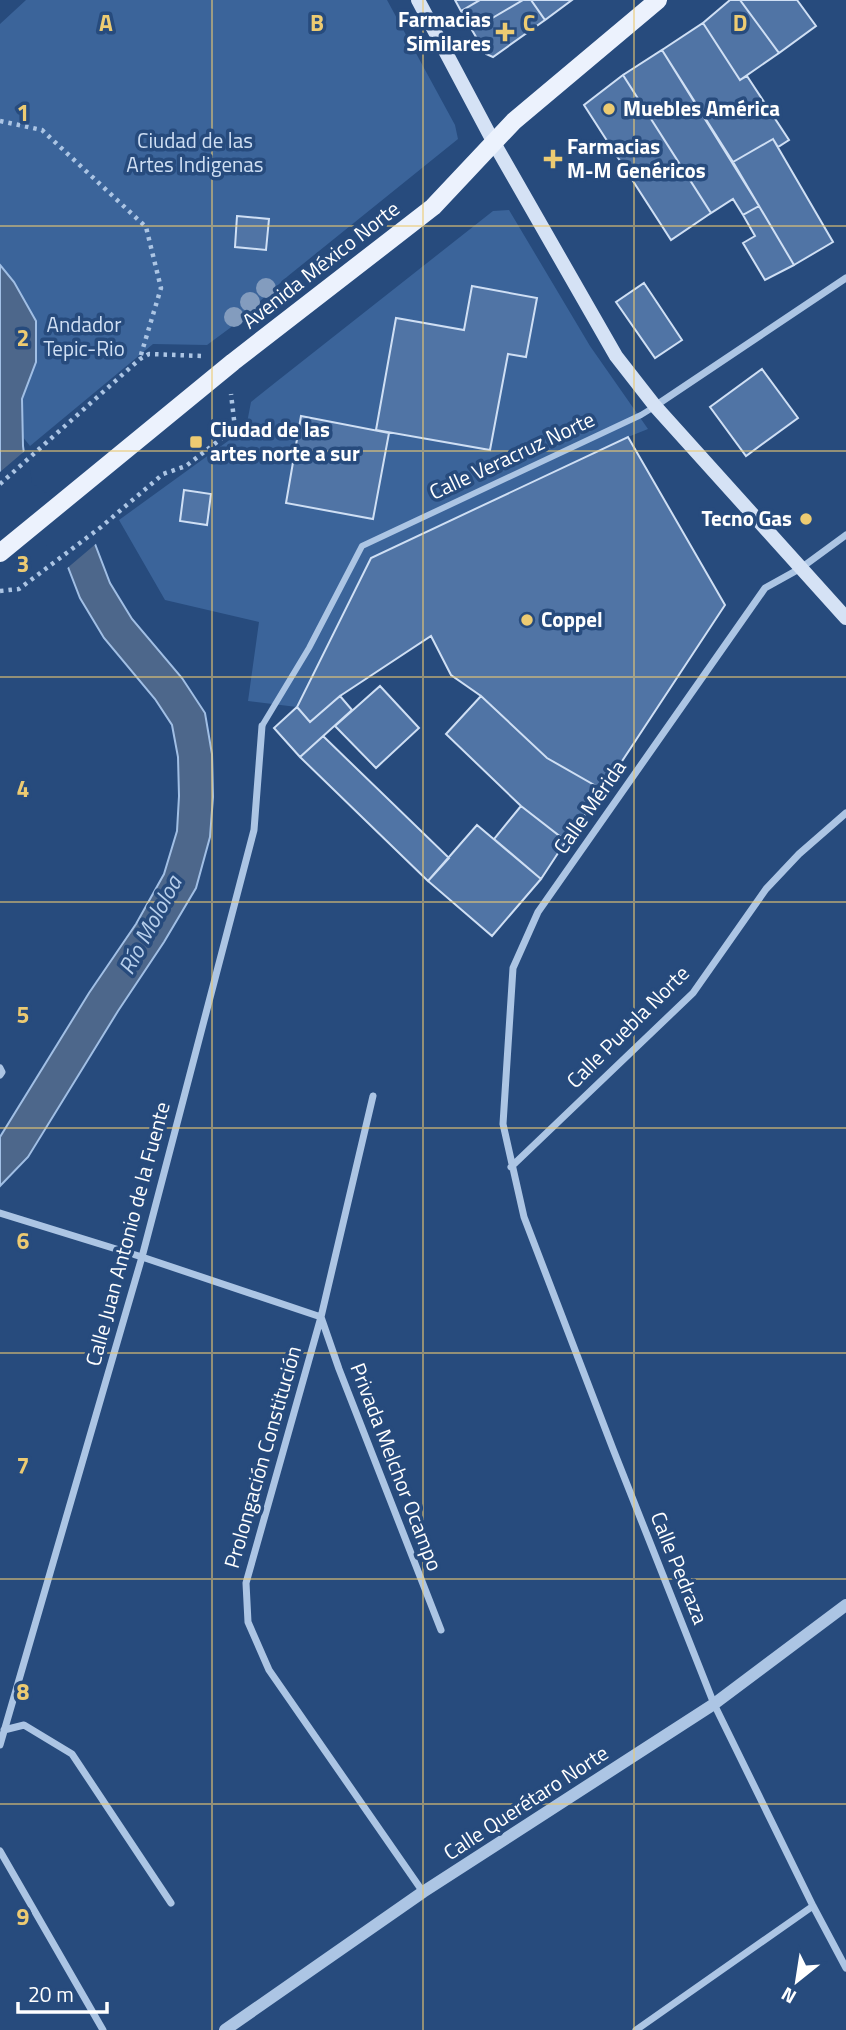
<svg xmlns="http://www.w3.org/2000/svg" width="846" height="2030" font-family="'Titillium Web',sans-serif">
<rect width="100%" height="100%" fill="#274b7d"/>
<path fill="#3b649a" d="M26,0H387L455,125L458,139L288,276L230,328L207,345L153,344L30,446L22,436V399L36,362L14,282L0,265V24Z
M509,210L590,346L648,429L628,437L371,558L297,707L248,701L259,622L165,600L119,520L246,428L251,402L276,382L493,211Z"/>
<path fill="#4d678b" stroke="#a1bfe5" stroke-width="2" d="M0,265L14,282L36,321V362L22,399L23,446L28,484L63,509L95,544L110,583L132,619L182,678L205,713L212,754L213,797L210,837L196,888L164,942L118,1011L28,1157L0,1186V1137L89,993L136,924L164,874L177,831L179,796L178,757L172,725L155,699L104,638L80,598L66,562L0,495Z"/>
<path fill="#274b7d" d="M27,449L32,483L66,507L98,542L65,570L63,564L39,537L0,500V472Z"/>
<path fill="#5074a5" stroke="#cfdff4" stroke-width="2" d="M455,0H480L461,11Z
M480,0H523L472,30L461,11Z
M523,0H531L545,20L493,57L486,54L472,30Z
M531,0H572L545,20Z
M730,0H740L779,53L740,80L703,23Z
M740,0H797L816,26L779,53Z
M703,23L740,80L747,76L789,140L778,147L773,139L733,162L662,50Z
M662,50L759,206L743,215L733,199L711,213L623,75Z
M623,75L711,213L671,240L584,105Z
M773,139L833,242L794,265L733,162Z
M759,206L794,265L765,280L743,243L755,236L743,215Z
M237,216L269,219L266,250L235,247Z
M644,283L682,340L655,358L616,302Z
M472,286L537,298L526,357L508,354L490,450L376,430L396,318L464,330Z
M762,369L798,418L746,456L710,407Z
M301,416L389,433L373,519L286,503Z
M628,437L725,605L603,790L547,758L481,696L451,675L431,636L340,696L310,722L297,707L371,558Z
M184,490L211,494L207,525L180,521Z
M380,686L419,728L376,768L335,726Z
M340,696L352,710L300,757L274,728L297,707L310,722Z
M481,696L547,758L603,790L566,841L521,806L446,734Z
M323,736L449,858L428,881L300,757Z
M521,806L566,841L541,879L494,839Z
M477,825L541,879L492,936L428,881Z"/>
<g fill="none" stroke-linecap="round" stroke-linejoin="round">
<path stroke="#acc5e4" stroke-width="4.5" stroke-dasharray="3.5 5" stroke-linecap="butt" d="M0,121L42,130L146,227L161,288L140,358
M0,484L140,359L149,354L202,356
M0,591L19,589L101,527L163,474L186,466L235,428L231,394"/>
<path stroke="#acc5e4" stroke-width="6" d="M262,726L309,648L362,546L641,415L654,407"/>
<path stroke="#acc5e4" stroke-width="7" d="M655,406L846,278
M846,535L801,568L765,588L538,912L513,968L503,1124L524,1217L613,1449L714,1704L813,1906L846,1968
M0,1068L2,1072L0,1075
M373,1096L321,1317L246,1583L248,1622L269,1670L423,1892
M511,1167L693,993L766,889L799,854L846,813
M0,1213L142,1257L321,1317L339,1369L441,1630
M4,1730L24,1725L72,1754L171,1903
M0,1745L142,1257L254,830L262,726
M0,1851L103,2030
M636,2030L813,1906"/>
<path stroke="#acc5e4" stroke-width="12" d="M225,2030L423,1892L714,1704L846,1605"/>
<path stroke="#d5e2f5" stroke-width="14" d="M418,0L494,143L616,356L655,406L846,618"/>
<path stroke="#ecf2fd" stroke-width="18" d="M0,553L233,362L433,207L514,121L658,0"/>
</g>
<g fill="#839cbe">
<circle cx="266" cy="288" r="10"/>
<circle cx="250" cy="302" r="10"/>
<circle cx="234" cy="317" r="10"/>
</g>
<path fill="none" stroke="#edcb72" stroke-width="2" stroke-opacity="0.55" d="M212,0V2030M423,0V2030M634,0V2030M0,226H846M0,451H846M0,677H846M0,902H846M0,1128H846M0,1353H846M0,1579H846M0,1804H846"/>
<g fill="#edcb72" stroke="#274b7d" stroke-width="2.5">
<path d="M501.5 21.5h7v7h7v7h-7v7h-7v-7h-7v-7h7z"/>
<circle cx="609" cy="109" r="7"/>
<path d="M549.5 148.5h7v7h7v7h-7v7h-7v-7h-7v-7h7z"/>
<rect x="189" y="435" width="14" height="14" rx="3.5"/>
<circle cx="806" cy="519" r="7"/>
<circle cx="527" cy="620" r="7"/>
</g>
<g text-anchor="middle" stroke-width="7" stroke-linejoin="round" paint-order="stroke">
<g font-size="21" font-weight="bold" fill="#fff" stroke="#274b7d" text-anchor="start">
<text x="491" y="27" text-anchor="end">Farmacias<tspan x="491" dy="24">Similares</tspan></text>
<text x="623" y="116">Muebles América</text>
<text x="567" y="154">Farmacias<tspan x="567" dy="24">M-M Genéricos</tspan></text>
<text x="210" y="437">Ciudad de las<tspan x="210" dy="24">artes norte a sur</tspan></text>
<text x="792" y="526" text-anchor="end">Tecno Gas</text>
<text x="541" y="627">Coppel</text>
</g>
<g font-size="21" fill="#cfdff4" stroke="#274b7d">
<text x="195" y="148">Ciudad de las<tspan x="195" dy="24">Artes Indigenas</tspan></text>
<text x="84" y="332">Andador<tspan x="84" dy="24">Tepic-Rio</tspan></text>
</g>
<g font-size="21" fill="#fff" stroke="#274b7d">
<text transform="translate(321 265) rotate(-38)" y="7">Avenida México Norte</text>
<text transform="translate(512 456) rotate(-25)" y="7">Calle Veracruz Norte</text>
<text transform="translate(590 807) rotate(-55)" y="7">Calle Mérida</text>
<text transform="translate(628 1027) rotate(-45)" y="7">Calle Puebla Norte</text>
<text transform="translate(128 1234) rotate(-75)" y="7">Calle Juan Antonio de la Fuente</text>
<text transform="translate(263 1457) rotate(-74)" y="7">Prolongación Constitución</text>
<text transform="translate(396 1467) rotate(69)" y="7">Privada Melchor Ocampo</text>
<text transform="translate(679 1568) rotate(68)" y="7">Calle Pedraza</text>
<text transform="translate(526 1803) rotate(-33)" y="7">Calle Querétaro Norte</text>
</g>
<g font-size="23" font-style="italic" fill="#b7cfec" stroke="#274b7d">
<text transform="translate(150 925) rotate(-62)" y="8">Río Mololoa</text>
</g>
</g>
<g font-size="23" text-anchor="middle" font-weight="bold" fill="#edcb72" stroke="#274b7d" stroke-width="7" stroke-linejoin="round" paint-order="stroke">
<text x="106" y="31">A</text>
<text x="317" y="31">B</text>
<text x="529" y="31">C</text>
<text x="740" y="31">D</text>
<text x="23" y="121">1</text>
<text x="23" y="346">2</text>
<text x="23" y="572">3</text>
<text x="23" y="797">4</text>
<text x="23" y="1023">5</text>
<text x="23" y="1249">6</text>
<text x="23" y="1474">7</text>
<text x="23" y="1700">8</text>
<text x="23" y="1925">9</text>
</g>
<g transform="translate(797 1981) rotate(210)" stroke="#274b7d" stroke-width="5" paint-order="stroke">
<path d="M0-5L12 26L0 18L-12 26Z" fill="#ffffff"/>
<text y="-10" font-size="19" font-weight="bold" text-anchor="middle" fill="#ffffff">N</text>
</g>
<path d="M18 2002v10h89v-10" fill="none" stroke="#ffffff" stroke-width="3.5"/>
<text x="28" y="2002" font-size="21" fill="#ffffff" stroke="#274b7d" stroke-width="5" paint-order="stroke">20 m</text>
</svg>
